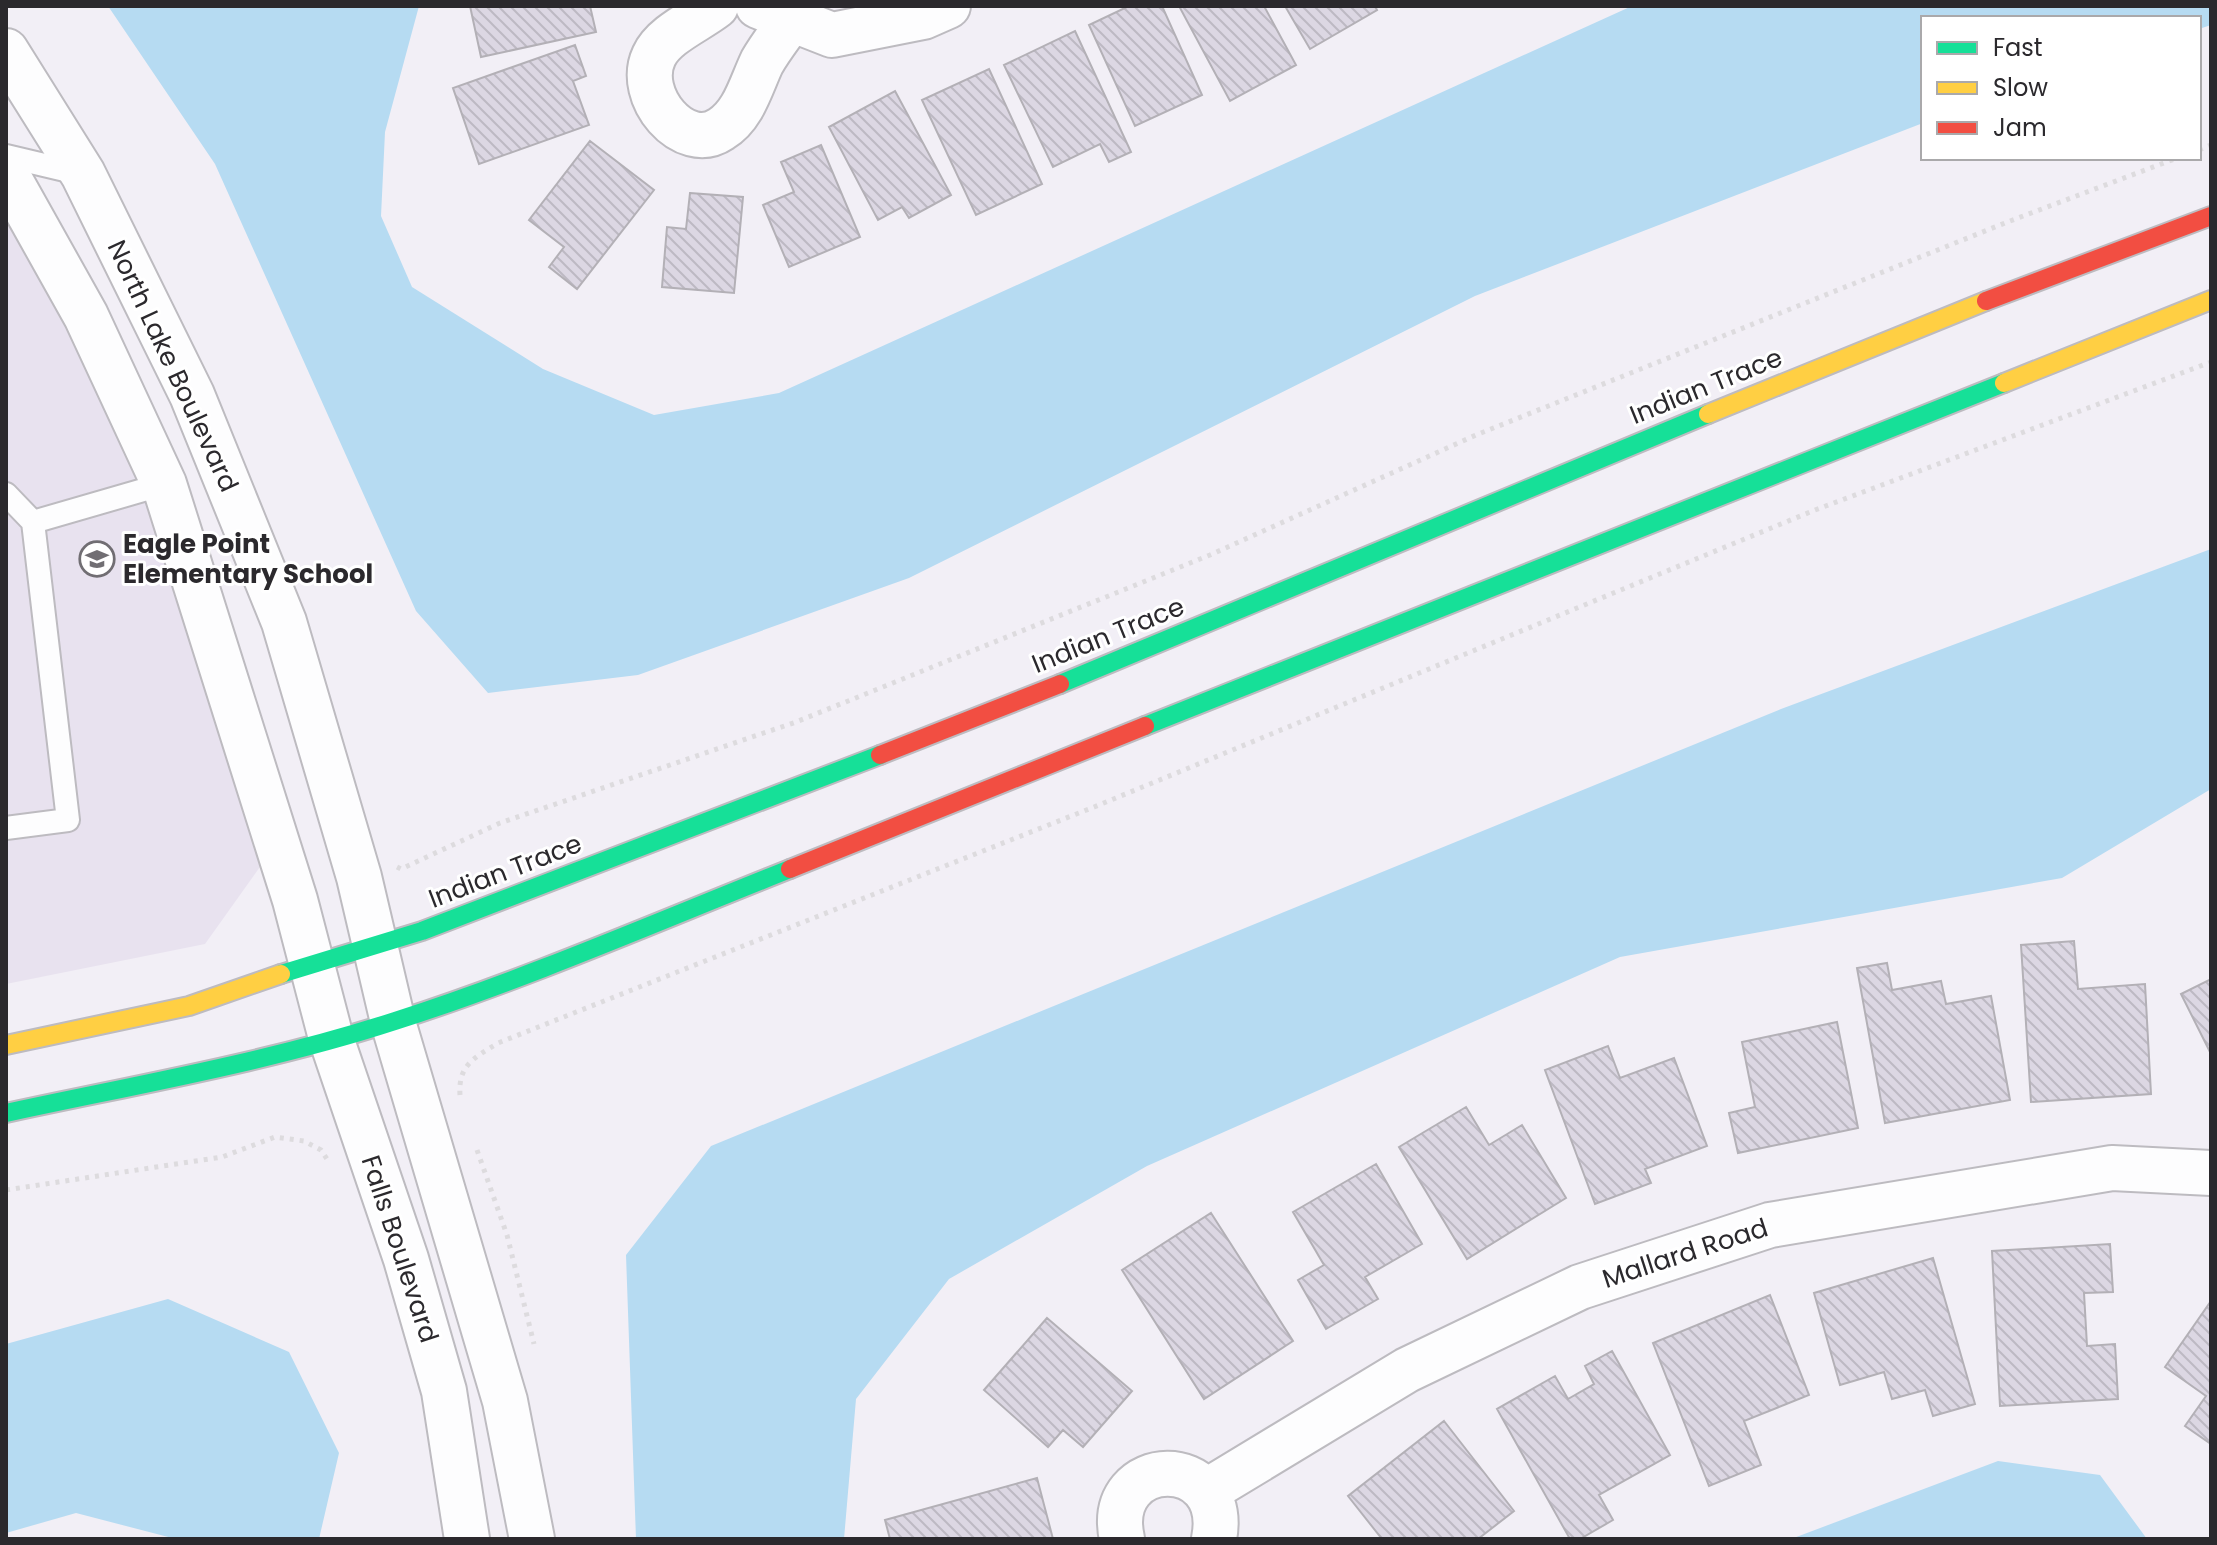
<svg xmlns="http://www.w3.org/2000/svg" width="2217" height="1545" font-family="Poppins,sans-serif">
<defs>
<pattern id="building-back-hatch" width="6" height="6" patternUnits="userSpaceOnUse" patternTransform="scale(2)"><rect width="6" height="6" fill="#dcd7e3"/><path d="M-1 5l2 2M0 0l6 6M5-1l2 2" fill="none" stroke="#bdb9c3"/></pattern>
</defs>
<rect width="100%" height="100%" fill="#f2eff6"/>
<path fill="#e8e2ef" d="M6,173L86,316L277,843L205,944L6,984Z"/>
<path fill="#b6dbf2" d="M108,6H419L385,132L381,216L412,287L543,369L654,415L779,393L1632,6H2211V25L2199,29V18H1923V123L1475,296L909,578L638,675L488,693L416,611L215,164Z
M2211,549V789L2062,878L1620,957L1147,1166L949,1279L856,1399L844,1539H636L626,1255L711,1146L1781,709Z
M168,1299L289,1352L339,1453L319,1539H176L76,1513L6,1533V1344Z
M1998,1461L2100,1475L2147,1539H1791Z"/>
<path fill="url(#building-back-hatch)" stroke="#b3b0b6" stroke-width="2" d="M470,6H590L596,32L481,57Z
M1129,6H1162L1202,95L1135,126L1089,25Z
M1179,6H1264L1296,65L1230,101Z
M1285,6H1375L1377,10L1310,49Z
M1075,31L1131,152L1109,162L1100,144L1053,167L1004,65Z
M575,45L586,76L573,81L589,125L479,164L453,88Z
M989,69L1042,184L976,215L922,100Z
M895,91L951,195L909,218L902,207L878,220L829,127Z
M590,141L654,190L577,289L549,267L564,247L529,220Z
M821,145L860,237L789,267L763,205L794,192L781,162Z
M690,193L743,197L734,293L662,287L667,227L686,229Z
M2074,941L2078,989L2145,984L2151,1094L2031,1102L2021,945Z
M1887,963L1892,990L1941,981L1946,1004L1991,996L2010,1100L1885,1123L1857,968Z
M2211,979V1054L2181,994Z
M1837,1022L1858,1128L1738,1153L1729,1113L1755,1107L1742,1042Z
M1608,1046L1620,1078L1674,1058L1707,1146L1645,1169L1651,1183L1595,1204L1545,1070Z
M1466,1107L1489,1145L1522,1125L1566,1198L1467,1259L1399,1147Z
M1376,1164L1422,1244L1365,1277L1378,1299L1326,1329L1298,1280L1324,1265L1293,1212Z
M1211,1213L1293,1341L1204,1399L1122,1270Z
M2110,1244L2113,1292L2084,1293L2087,1346L2115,1344L2118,1399L2000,1406L1992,1251Z
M1933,1258L1975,1404L1933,1416L1925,1390L1892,1399L1884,1372L1840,1385L1814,1293Z
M1770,1295L1809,1395L1744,1421L1761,1465L1709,1486L1653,1343Z
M2211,1301V1444L2185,1426L2206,1396L2165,1367Z
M1047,1318L1132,1391L1083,1447L1063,1430L1048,1447L984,1390Z
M1612,1351L1670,1455L1599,1495L1613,1520L1580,1539H1570L1497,1409L1555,1376L1568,1399L1594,1384L1585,1366Z
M1444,1421L1514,1511L1478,1539H1382L1348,1496Z
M1037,1478L1053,1539H890L885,1520Z"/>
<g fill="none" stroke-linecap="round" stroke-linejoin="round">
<defs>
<path id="lane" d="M6,156L82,174
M6,494L33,522
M6,828L68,820L33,522L164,484"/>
<path id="street" d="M716,6C697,21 664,34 654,56C635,96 684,154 721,129C744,115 751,85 762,62C770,48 781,34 790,21
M758,6L832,35L923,17L948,6
M6,51L83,174L192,395L284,622L359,877L393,1022L505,1401L532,1539
M6,173L86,316L164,484L295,900L331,1038L406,1259L444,1391L467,1539
M1207,1491L1407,1370L1580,1287L1770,1225L2112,1168L2211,1173
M1122,1539C1103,1453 1231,1451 1214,1539"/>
<path id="fast" d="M1060,684L1708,414
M1145,726L2004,383
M281,974L422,931L880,755
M6,1113C135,1085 269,1062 395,1021C529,978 659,921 790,869"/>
<path id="slow" d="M2004,383L2211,300
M1708,414L1986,301
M6,1045L189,1006L281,974"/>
<path id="jam" d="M1986,301L2211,216
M880,755L1060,684
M790,869L1145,726"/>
</defs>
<use href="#lane" stroke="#bdbbc0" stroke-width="26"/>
<use href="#street" stroke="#bdbbc0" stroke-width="48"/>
<use href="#fast" stroke="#bdbbc0" stroke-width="22"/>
<use href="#slow" stroke="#bdbbc0" stroke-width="22"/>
<use href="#jam" stroke="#bdbbc0" stroke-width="22"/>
<path stroke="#dddbde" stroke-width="5" stroke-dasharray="4 6" stroke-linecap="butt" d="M2199,150L2211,145
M397,867L401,869L500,823L796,722L1210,555L1476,435L2010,221L2177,158
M460,1095C458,1065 474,1058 498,1043L1094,807L1815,510L2211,362
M477,1150L507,1235L534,1344
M6,1190L222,1157L275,1137L304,1141L321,1150L327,1159"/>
<use href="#lane" stroke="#fdfdfe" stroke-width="22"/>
<use href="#street" stroke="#fdfdfe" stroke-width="44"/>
<use href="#fast" stroke="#16e098" stroke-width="18"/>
<use href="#slow" stroke="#ffcf43" stroke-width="18"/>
<use href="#jam" stroke="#f24e42" stroke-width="18"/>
</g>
<defs>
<symbol id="school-ring" viewBox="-11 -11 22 22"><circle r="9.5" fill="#fff" stroke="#716e73" stroke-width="1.5"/><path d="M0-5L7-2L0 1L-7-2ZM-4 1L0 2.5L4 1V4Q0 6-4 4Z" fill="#716e73"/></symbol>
</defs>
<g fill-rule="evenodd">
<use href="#school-ring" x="77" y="539" width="40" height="40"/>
</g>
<g text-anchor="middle" stroke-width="6" stroke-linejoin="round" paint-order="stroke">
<g font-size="26" fill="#2b292d" stroke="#fff">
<text transform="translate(173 366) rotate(65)" y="9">North Lake Boulevard</text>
<text transform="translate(1706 386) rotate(-22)" y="9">Indian Trace</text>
<text transform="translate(1108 635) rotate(-22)" y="9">Indian Trace</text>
<text transform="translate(505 871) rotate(-21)" y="9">Indian Trace</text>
<text transform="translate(400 1249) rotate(72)" y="9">Falls Boulevard</text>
<text transform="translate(1685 1253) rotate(-18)" y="9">Mallard Road</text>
</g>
<g font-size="26" font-weight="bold" fill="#2b292d" stroke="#fff" text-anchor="start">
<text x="123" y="553">Eagle Point<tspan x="123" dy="30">Elementary School</tspan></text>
</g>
</g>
<rect width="2217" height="1545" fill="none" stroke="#2b292d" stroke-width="16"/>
<rect x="1921" y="16" width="280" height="144" fill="#ffffff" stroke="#aaa9ab" stroke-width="2"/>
<rect x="1937" y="42" width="40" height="12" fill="#16e098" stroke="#aaa9ab" stroke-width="2"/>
<text x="1993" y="56" font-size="24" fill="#2b292d">Fast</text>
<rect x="1937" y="82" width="40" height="12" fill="#ffcf43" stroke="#aaa9ab" stroke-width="2"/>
<text x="1993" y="96" font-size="24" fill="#2b292d">Slow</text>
<rect x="1937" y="122" width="40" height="12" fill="#f24e42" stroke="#aaa9ab" stroke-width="2"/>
<text x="1993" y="136" font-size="24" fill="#2b292d">Jam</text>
</svg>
